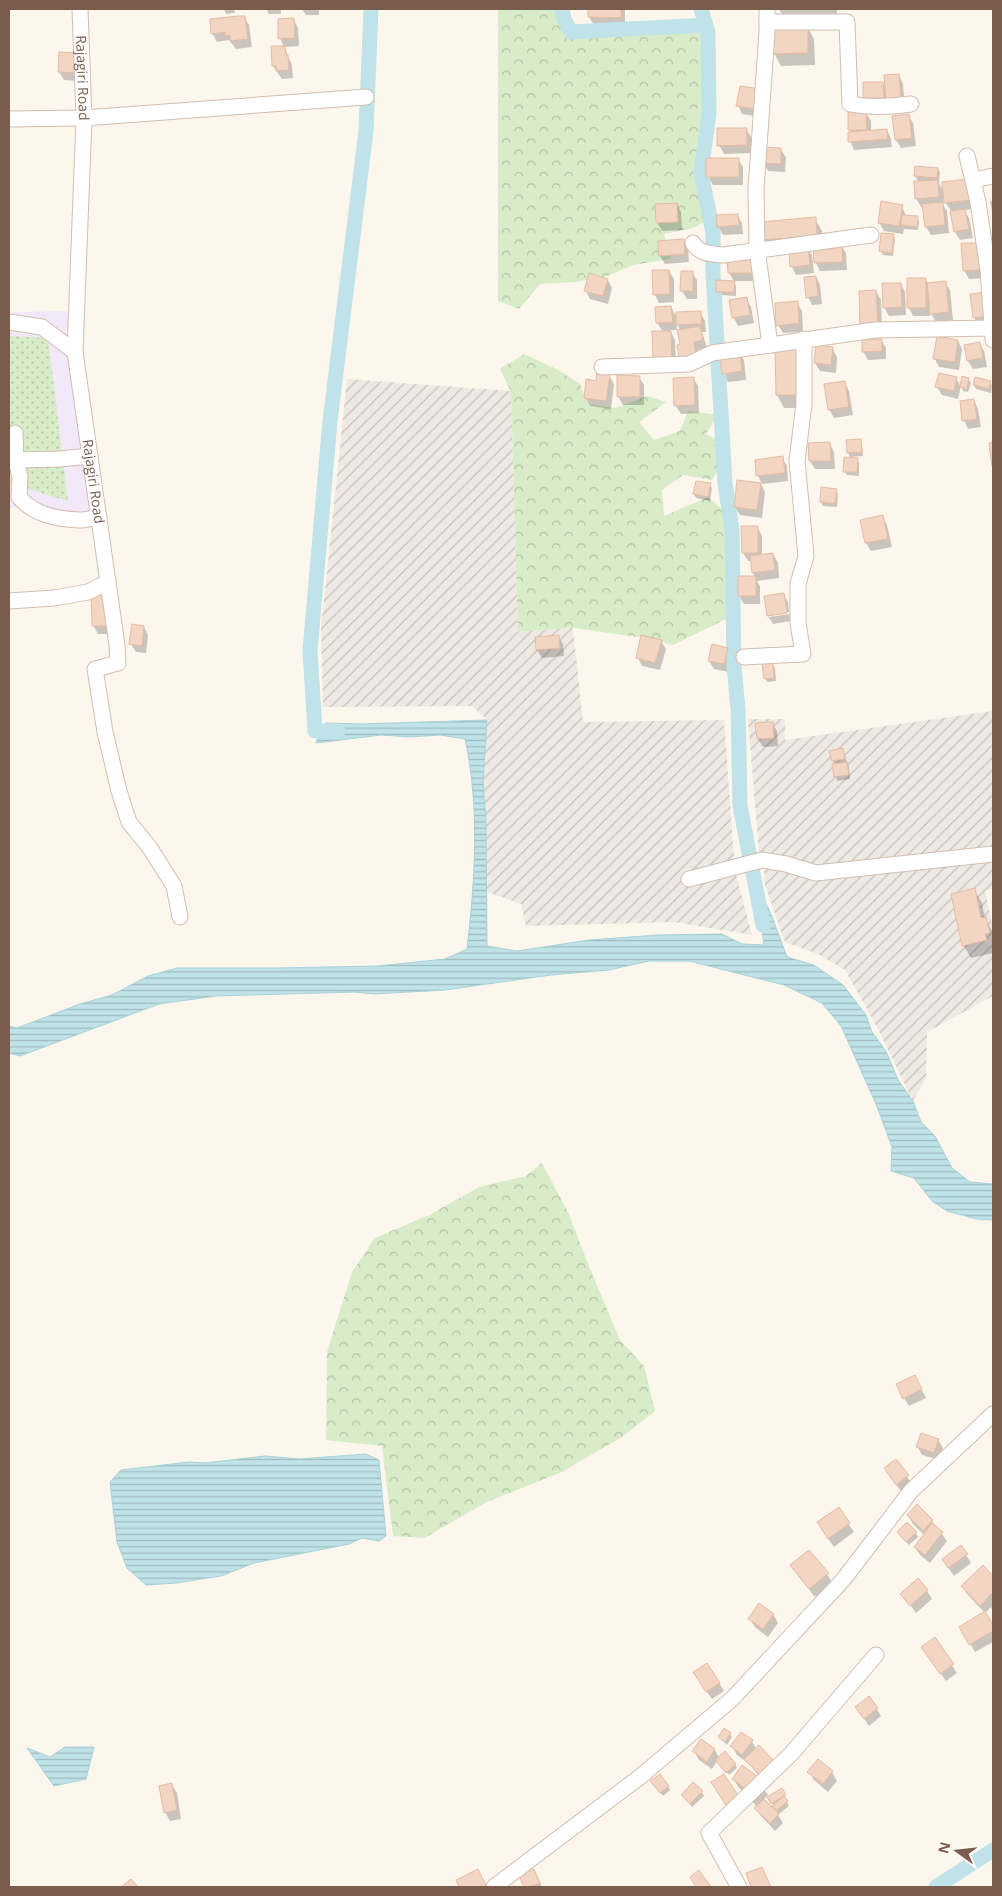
<svg xmlns="http://www.w3.org/2000/svg" width="1002" height="1896" font-family="'Open Sans',sans-serif">
<defs>
<pattern id="industrial-furrows" width="10" height="10" patternUnits="userSpaceOnUse" patternTransform="scale(1.25)"><rect width="10" height="10" fill="#efe9e4"/><path d="M-1 1l2-2M0 10L10 0M9 11l2-2" fill="none" stroke="#c7c0bb"/></pattern>
<pattern id="green-dots" width="8" height="8" patternUnits="userSpaceOnUse" patternTransform="scale(1.25)"><rect width="8" height="8" fill="#d8ecc9"/><path d="M2 2h.1M6 6h.1" fill="none" stroke="#b4c2a5" stroke-width="1.8" stroke-linecap="round"/></pattern>
<pattern id="forest-crowns" width="20" height="18" patternUnits="userSpaceOnUse" patternTransform="scale(1.25)"><rect width="20" height="18" fill="#d8ecc9"/><path d="M2 6a3 3 0 1 1 6 0M12 15a3 3 0 1 1 6 0" fill="none" stroke="#b4c2a5"/></pattern>
<pattern id="water-rules" width="6" height="5" patternUnits="userSpaceOnUse" patternTransform="scale(1.25)"><rect width="6" height="5" fill="#bfe3e8"/><path d="M0 2.5h6" fill="none" stroke="#a0bbbe"/></pattern>
</defs>
<rect width="100%" height="100%" fill="#fdf6ec"/>
<path fill="url(#industrial-furrows)" d="M347,379L511,391L518,632L573,628L583,722L724,720L735,871L752,935L674,922L526,926L521,904L487,892L486,820L483,782L487,720L472,706L323,707L321,629Z
M993,711V888L985,891L993,928V996L927,1032L926,1078L913,1101L877,1027L845,970L818,954L785,942L765,885L764,864L759,853L748,719H785V740Z"/>
<path fill="#f3e8fa" d="M67,311L96,523L54,522L24,514L16,507L9,508V312Z"/>
<path fill="url(#green-dots)" d="M9,336L48,338L68,501L18,486L9,487Z"/>
<path fill="url(#forest-crowns)" d="M498,9H557L564,28L635,22L698,20L702,34L705,74L703,140L695,181L706,221L693,228L664,234L671,259L633,265L605,277L575,282L540,284L519,309L498,301Z
M524,354L558,370L580,384L588,404L615,408L647,396L666,402L639,422L654,440L680,431L688,411L718,415L706,434L720,441L723,462L712,480L683,475L662,490L664,516L708,497L725,512L730,602L728,618L673,645L645,638L573,628L518,632L511,392L500,369Z
M542,1163L569,1214L588,1264L620,1340L644,1366L655,1411L622,1437L562,1472L487,1502L424,1538L393,1536L382,1446L326,1440L327,1352L352,1272L375,1238L429,1215L479,1187L526,1176Z"/>
<path fill="url(#water-rules)" stroke="#a5d3da" d="M487,720L483,782L486,820L487,946L517,951L589,940L658,935L722,934L742,944L764,945L756,882L771,914L787,957L814,965L843,985L866,1015L872,1032L886,1051L898,1080L913,1101L921,1122L935,1136L952,1168L970,1182L993,1184V1220L976,1219L947,1211L932,1201L914,1178L891,1171L892,1147L876,1104L841,1026L822,1003L784,985L689,961H649L609,970L551,975L445,990L374,994L355,992L216,996L159,1004L20,1056L9,1053V1026L17,1028L80,1004L112,995L148,976L177,968H276L378,966L445,959L467,949C475,880 480,807 465,739L440,735L410,737L381,735L316,743L320,731L326,723L361,724Z
M366,1454L379,1460L386,1536L379,1541L362,1538L349,1544L254,1563L221,1576L176,1583L146,1585L127,1568L117,1542L110,1482L121,1470L189,1462L205,1463L265,1456L299,1459Z
M65,1747H94L86,1779L54,1786L27,1748L50,1757Z"/>
<path fill="#0003" d="M224,9H234L235,13L226,14Z
M266,9H281V14H269Z
M302,9H319V15H306Z
M589,9H625V26L594,25L589,17Z
M779,9H837V25L786,21Z
M244,17L249,25L252,47L236,49L229,40L217,42L212,33Z
M294,20L298,28L299,46L284,47L280,38Z
M807,26L814,39L815,65L781,66L774,53Z
M284,47L292,65L293,78L282,79L273,66Z
M76,54L80,81L64,80L59,72Z
M899,75L903,84L905,108L869,106L864,98L883,83L887,90Z
M741,87L761,117L742,114L738,105Z
M866,113L871,121V132L887,130L891,139L892,147L854,150L850,141L851,133L850,130Z
M908,115L913,123L916,146L901,148L896,140Z
M746,129L751,137V153L724,154L719,145Z
M781,149L786,158L785,172L768,171L764,163Z
M738,159L743,167V185H713L708,177Z
M938,169L940,173L939,183L944,193L967,181L974,209L964,210L969,218L973,238L960,240L955,232L951,211L943,198V205L947,211L949,233L931,235L926,227L924,207H921L916,198L919,182L915,176Z
M993,200V216L990,201Z
M677,204L681,212L682,230L662,231L657,222Z
M902,206L906,216L917,217L919,221L918,230L904,229L903,234L884,231L879,222Z
M737,215L742,223L743,234L723,235L718,227Z
M815,219L822,231L823,245L815,230L821,246L841,245L846,253L847,270L820,271L816,263L815,249L809,250L812,255L814,273L796,275L792,267L790,251L770,252L763,240Z
M893,235L895,239L893,256L883,255L881,251Z
M683,240L688,248L689,262L665,264L660,256L659,242Z
M978,244L984,278L969,279L964,270Z
M756,266V281H734L729,273Z
M669,271L674,279V302L659,303L655,295Z
M692,272L697,280V299H687L682,291Z
M816,277L820,285L822,304L812,305L808,297Z
M925,279L928,284L945,282L950,290L953,320L936,322L930,312V316H913L909,308L908,280Z
M608,280L612,288L608,304L590,299L586,291Z
M734,282L736,286V296L720,295L717,292Z
M901,284L905,292L906,315L889,316L884,307Z
M876,291L881,300L882,333L860,292Z
M972,295L992,324L979,326L974,317Z
M746,299L751,307L754,323L738,326L734,318L731,301Z
M797,303L802,311L803,332L783,333L778,325Z
M671,307L677,318L700,312L705,321L706,332H702L707,348L697,350L700,363L685,366L681,331L676,322L677,330H670L675,340L676,366H659L663,332L657,323Z
M881,340L886,348V359L868,360L863,351Z
M958,341L962,349L959,370L939,367L935,359Z
M979,343L984,351L987,367L973,369L968,361L965,346Z
M832,348L837,357L836,373L820,371L815,363Z
M776,349L807,408H784L777,395Z
M739,352L744,360L746,380L728,382L723,373Z
M609,375L614,384L611,409L590,406L585,398L597,382Z
M639,377L644,385V405H623L618,396Z
M693,378L698,386L699,413L681,414L676,406Z
M956,378L961,387L968,379L971,383L968,392L963,391L961,386L958,399L942,395L937,387Z
M844,382L849,391L853,415L834,418L829,409Z
M990,382L992,386L991,393L976,389L974,385Z
M974,400L978,409L981,427L968,429L964,420Z
M860,440L862,444L863,456L850,457L848,453Z
M830,444L834,452L835,469H815L810,461Z
M782,458L787,466L788,481L761,484L765,492L762,518L740,515L735,507L739,481L762,484L758,476L756,461Z
M857,459L859,463V476L847,475L845,471Z
M710,485L712,488L710,501L696,498L694,494Z
M822,489L836,490L838,494L837,507L823,506L821,502Z
M882,516L887,525L892,547L871,551L866,543L861,521Z
M757,527L762,536V556L773,554L778,563L779,578L757,581L760,586V604H744L739,596L756,578L753,573L751,561H748L743,553Z
M93,593L112,634H98L93,625Z
M783,594L788,602L789,612L769,614V617L790,614L791,621L773,624L768,616Z
M144,627L148,635L146,653L136,652L131,644Z
M558,636L563,644L564,656L542,658L537,650Z
M661,641L666,649L660,670L642,666L638,658Z
M727,649L732,657L729,672L714,669L709,661Z
M773,665L775,668L776,681L767,682L765,678Z
M772,723L777,731L778,746L763,747L758,739L757,724Z
M842,749L849,767L850,779L837,781L833,765H835L833,761Z
M974,890L982,903L985,919L993,932V953L971,958L963,945Z
M919,1385L926,1398L909,1406L904,1398Z
M938,1440L943,1448L939,1460L922,1455L917,1446Z
M896,1461L912,1484L902,1492L890,1477Z
M838,1509L854,1532L834,1547L823,1531Z
M908,1516L932,1521L947,1541L930,1563L920,1555L915,1547L924,1535L913,1524Z
M898,1533H916L918,1537L909,1545Z
M966,1555L971,1563L954,1576L943,1560Z
M791,1566L827,1574L832,1582L815,1597Z
M983,1567L993,1578V1612L991,1607L985,1613L993,1627V1642L975,1652L960,1627L985,1613L967,1594L963,1586Z
M927,1591L932,1599L916,1613L902,1594Z
M773,1614L778,1623L768,1637L755,1627L750,1619Z
M934,1639L957,1673L946,1681L928,1655Z
M699,1681L719,1683L724,1691L712,1699Z
M857,1708H876L881,1716L869,1726Z
M730,1734L732,1737L727,1745L719,1737Z
M701,1741L715,1750L719,1758L735,1764L737,1768L729,1775L717,1761L712,1769L699,1760L694,1751Z
M752,1741L756,1749L766,1784L748,1763L737,1755L732,1746Z
M818,1761L832,1772L837,1781L828,1792L814,1780L809,1772Z
M734,1779L762,1788L766,1792L768,1795L763,1800L778,1815L783,1823L775,1831L761,1816L756,1808L757,1807L751,1799L752,1798L738,1787Z
M172,1785L177,1793L181,1819L170,1821L165,1812Z
M654,1785L668,1786L670,1790L663,1796Z
M781,1790L789,1806L779,1814L769,1797Z
M702,1792L704,1796L692,1807L682,1795Z
M533,1870L538,1878L542,1887H525L520,1876Z"/>
<g fill="none" stroke-linecap="round" stroke-linejoin="round">
<path stroke="#bfe3e8" stroke-width="15" d="M562,9L564,19L571,32L706,25
M701,9L708,32L709,113L701,173L713,233V273L725,484L732,530L734,666L738,709L740,806L763,925
M338,731H315L310,651L330,421L366,131L371,9
M936,1887L993,1850"/>
</g>
<path fill="#f3d5c3" stroke="#e6bba3" d="M588,9H621V18L588,17Z
M238,16H245L248,39L230,41V35L225,36V32L211,34L210,19Z
M294,18L295,38L278,39V19Z
M808,25V53L772,54V26Z
M271,46H285L286,55H288L289,70L276,71V66H272Z
M59,52L77,53L75,73L58,72Z
M899,74L901,99L886,101L884,75Z
M863,82H883L884,98H863Z
M740,86L760,89L757,109L736,106Z
M866,111L867,130H848V112Z
M909,114L912,138L895,140L892,116Z
M717,128H747V145L717,146Z
M887,129L888,139L848,142V132Z
M763,147L781,148V164L762,163Z
M706,158H739V177H706Z
M915,166L938,168L937,178L914,176Z
M968,179L970,200L944,203L942,182Z
M938,180L939,197L915,199L914,181Z
M881,201L903,205L899,226L878,223Z
M943,202L945,225L925,227L922,204Z
M677,203L678,222L656,223L655,204Z
M965,209L969,229L954,232L950,211Z
M738,214L739,225L717,227L716,215Z
M902,215L918,216L917,227L901,225Z
M816,217L817,236L761,240L760,222Z
M881,233L894,234L892,253L879,251Z
M684,239L685,254L659,256L658,241Z
M961,243H978L980,270L963,271Z
M842,244L843,262L814,263L813,245Z
M808,246L810,265L790,267L789,247Z
M727,256H752V273H728Z
M652,270H669L670,294L653,295Z
M681,271H693V291H680Z
M589,273L608,279L603,296L584,291Z
M816,276L818,296L806,298L804,277Z
M907,278H926V308H907Z
M716,280L735,281L734,292H716Z
M946,281L949,312L930,314L927,283Z
M882,283H901L902,307L883,308Z
M876,290L878,325H860L859,291Z
M986,292L989,316L973,318L970,294Z
M747,297L750,315L732,318L729,300Z
M798,301L799,323L776,326L775,303Z
M671,306L673,322L656,323L655,307Z
M701,311L702,324L676,325V312Z
M700,326L703,340L694,342L696,355L679,358L677,345L680,344L677,330Z
M652,331H671L672,358H653Z
M937,336L958,340L955,362L933,359Z
M862,339H882V351L862,352Z
M980,342L983,358L967,361L964,345Z
M816,345L833,347L831,365L814,363Z
M799,347L800,395H776L775,348Z
M740,351L742,371L722,374L720,353Z
M597,372L610,374L606,401L584,398L586,379L596,381Z
M939,373L957,377L954,391L935,387Z
M617,375L640,376V397H617Z
M962,376L969,378L967,389L960,387Z
M694,377L695,405L674,406L673,378Z
M975,377L991,381L989,389L973,385Z
M845,381L849,407L828,410L824,384Z
M974,399L977,419L962,421L960,401Z
M861,439L862,452L847,453L846,440Z
M830,442L831,461H809L808,443Z
M993,442V465L992,466L989,443Z
M783,456L785,473L756,476L755,460Z
M844,457L858,458L857,472H843Z
M737,480L761,483L757,510L734,507Z
M696,481L711,483L708,497L693,494Z
M821,487L837,489L835,504L820,502Z
M883,515L888,539L865,543L860,520Z
M741,526H758V553H742Z
M773,553L775,570L752,573L750,556Z
M738,576H756V596H738Z
M91,592H108V626H92Z
M784,593L787,613L767,616L764,596Z
M132,624L144,626L142,646L129,644Z
M559,635L560,648L536,650L535,637Z
M641,635L662,640L655,663L636,658Z
M712,644L728,648L724,664L708,661Z
M773,663L774,678L764,679L762,664Z
M773,722L774,738L757,739L755,723Z
M843,748L845,759L832,761L829,751Z
M847,762L849,775L834,777L832,764Z
M975,888L981,918L986,917L990,933L985,934L987,940L962,946L951,894Z
M915,1375L922,1389L903,1399L896,1384Z
M921,1433L939,1439L934,1453L916,1447Z
M896,1459L909,1475L896,1485L884,1468Z
M917,1504L933,1520L923,1531L907,1515Z
M839,1507L850,1523L828,1539L817,1522Z
M907,1522L917,1532L906,1542L897,1532Z
M932,1523L943,1532L925,1555L914,1547Z
M961,1545L968,1554L948,1568L942,1559Z
M809,1550L829,1573L809,1589L790,1565Z
M983,1565L993,1576V1592L980,1606L961,1586Z
M918,1578L928,1590L910,1606L900,1594Z
M759,1603L774,1614L763,1629L748,1619Z
M985,1611L993,1625V1631L969,1645L959,1627Z
M935,1637L954,1664L940,1674L921,1647Z
M707,1663L720,1683L706,1692L693,1672Z
M869,1696L878,1708L864,1719L855,1707Z
M724,1728L731,1733L725,1742L718,1737Z
M741,1732L753,1740L742,1755L730,1746Z
M701,1739L715,1749L707,1762L692,1751Z
M759,1745L775,1762L761,1776L744,1759Z
M725,1751L736,1764L726,1773L715,1760Z
M818,1759L833,1771L823,1784L807,1772Z
M742,1765L757,1776L747,1790L732,1779Z
M660,1774L669,1786L660,1793L650,1781Z
M724,1774L740,1798L727,1807L711,1782Z
M693,1782L703,1791L690,1804L681,1795Z
M172,1783L177,1810L164,1813L159,1786Z
M782,1788L786,1795L771,1804L767,1797Z
M784,1796L788,1801L776,1811L772,1806Z
M764,1799L779,1814L770,1823L754,1808Z
M762,1867L771,1887H751L746,1873Z
M478,1869L487,1887H459L456,1880Z
M534,1869L540,1883L529,1887H524L519,1875Z
M699,1870L711,1887H696L690,1877Z
M131,1879L138,1887H121Z"/>
<g fill="none" stroke-linecap="round" stroke-linejoin="round">
<defs>
<g id="minor">
<path id="s1" d="M80,9L84,118L75,352L117,645L118,663L95,669L105,732L119,791L129,822L150,848L174,886L180,917"/>
<path d="M767,9V32L756,189L757,249L770,345L875,330L993,328"/>
<path d="M767,22H847L850,104C871,108 890,107 911,104"/>
<path d="M9,119L84,118L366,97"/>
<path d="M967,156L978,202L988,270L993,340"/>
<path d="M973,180L993,176"/>
<path d="M693,243C700,254 710,254 723,255L871,235"/>
<path d="M9,322L42,327L75,352"/>
<path d="M602,367L689,364L712,353L770,345"/>
<path d="M15,433L16,460L60,459L90,456"/>
<path d="M16,460L20,477L19,497C34,515 57,519 79,520C86,520 92,518 99,517"/>
<path d="M9,601L54,598L88,592L108,582"/>
<path d="M744,657L803,654L798,623V584L806,556L797,461L804,404V339"/>
<path d="M689,879L762,860L786,864L816,873L993,854"/>
<path d="M494,1887L641,1776L732,1699L843,1580L911,1491L993,1414"/>
<path d="M739,1887L709,1833L791,1754L876,1655"/>
</g>
</defs>
<use href="#minor" stroke="#d1beb0" stroke-width="17"/>
<use href="#minor" stroke="#fff" stroke-width="15"/>
</g>
<g text-anchor="middle" stroke-width="4" stroke-linejoin="round" paint-order="stroke">
<g font-size="14" fill="#7a5c4d" stroke="#fffaf3">
<text dy="5" stroke="none"><textPath href="#s1" startOffset="69">Rajagiri Road</textPath></text>
<text dy="5" stroke="none"><textPath href="#s1" startOffset="474">Rajagiri Road</textPath></text>
</g>
</g>
<rect width="1002" height="1896" fill="none" stroke="#7a5c4d" stroke-width="20"/>
<g transform="translate(957 1851) rotate(285)" stroke="#fffaf3" stroke-width="4" paint-order="stroke">
<path d="M0-4L9 19L0 12L-9 19Z" fill="#7a5c4d"/>
<text y="-8" font-size="14" font-weight="bold" text-anchor="middle" fill="#7a5c4d">N</text>
</g>
</svg>
